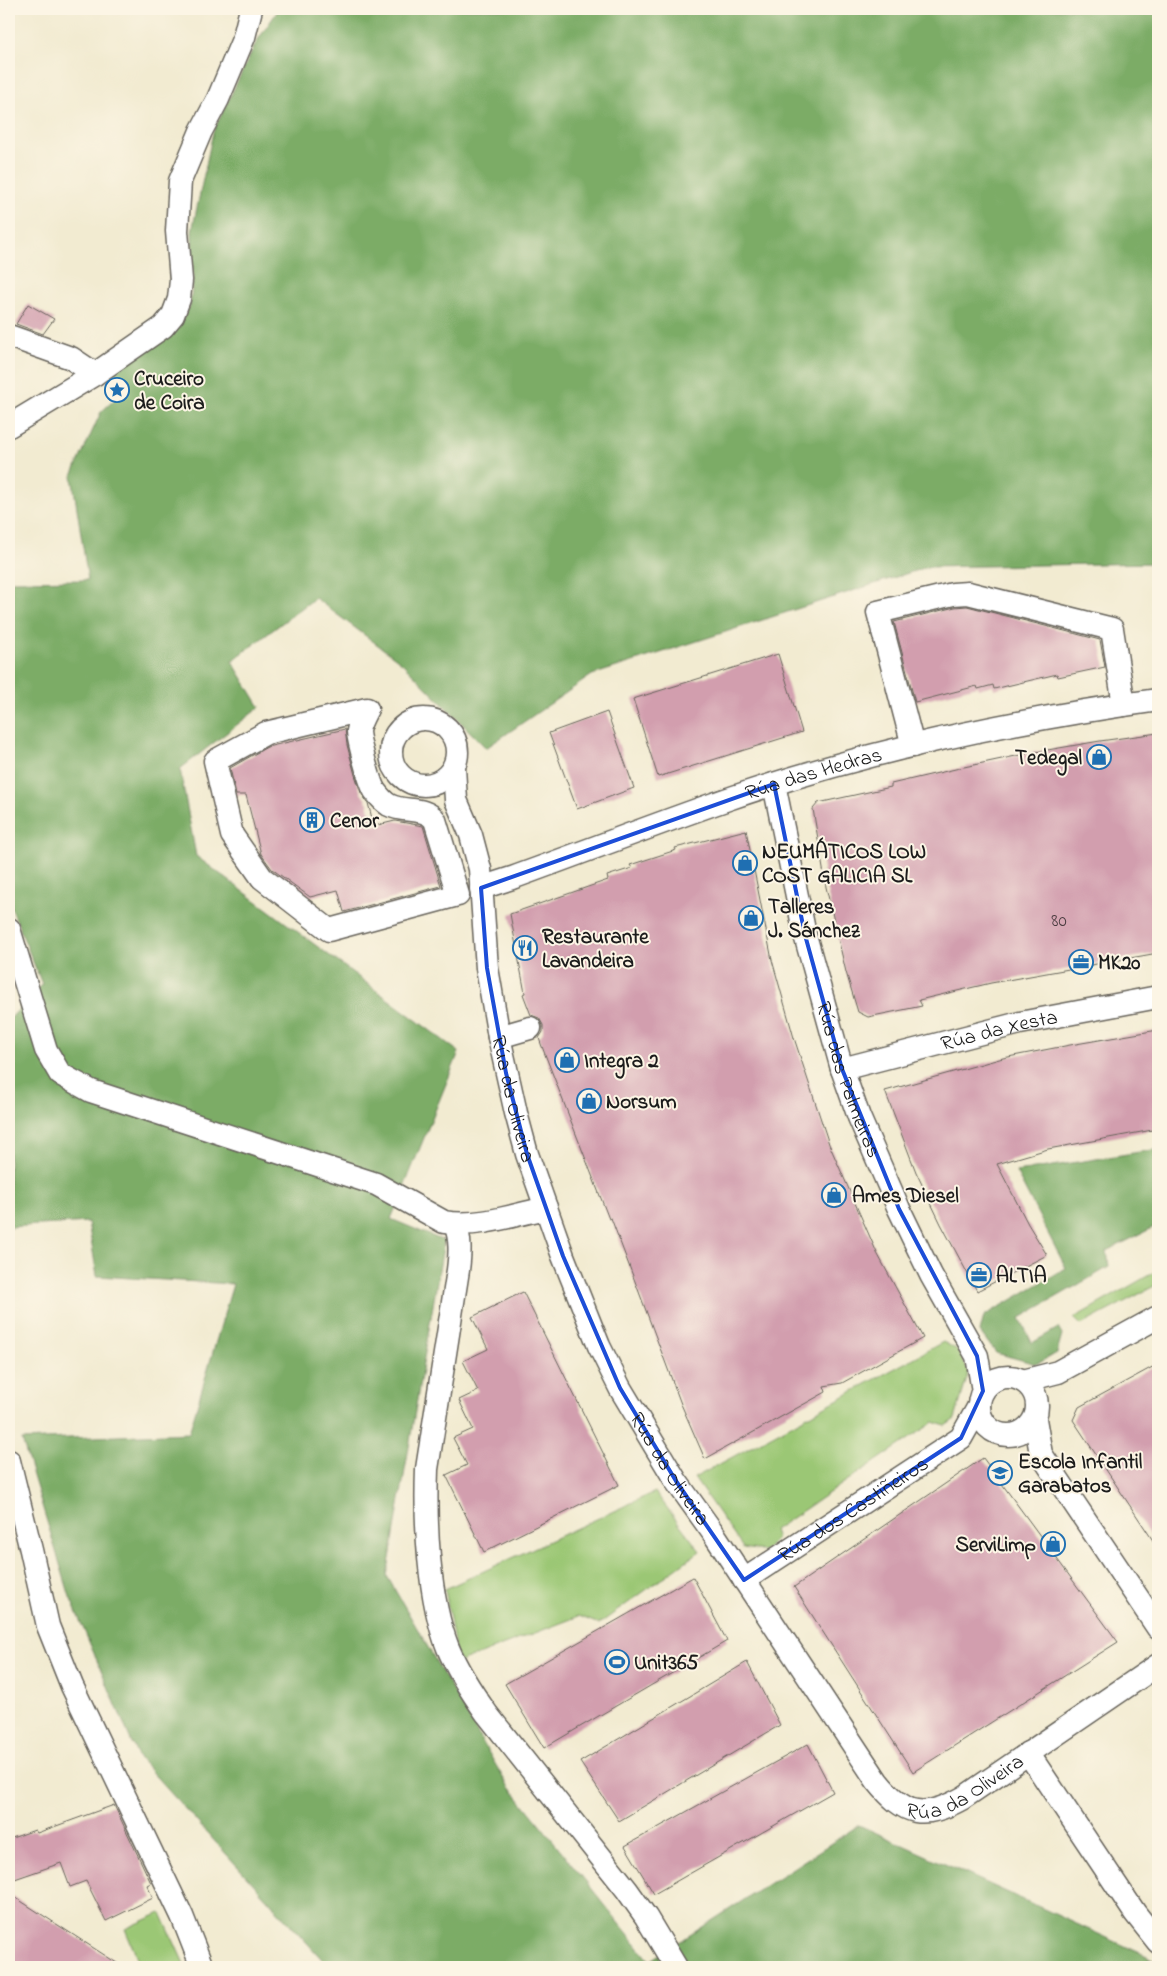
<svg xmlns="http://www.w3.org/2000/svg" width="1167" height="1976" font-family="'Indie Flower',sans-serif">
<rect width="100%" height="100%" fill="#fcf5e5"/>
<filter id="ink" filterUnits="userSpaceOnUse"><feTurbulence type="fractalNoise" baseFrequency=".02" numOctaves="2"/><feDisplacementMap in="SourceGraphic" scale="10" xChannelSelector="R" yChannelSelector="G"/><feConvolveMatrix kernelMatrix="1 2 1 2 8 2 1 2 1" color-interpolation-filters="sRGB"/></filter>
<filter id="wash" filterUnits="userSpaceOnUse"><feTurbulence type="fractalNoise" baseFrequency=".0096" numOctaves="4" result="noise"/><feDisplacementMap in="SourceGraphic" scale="20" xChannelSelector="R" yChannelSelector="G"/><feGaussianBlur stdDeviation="1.12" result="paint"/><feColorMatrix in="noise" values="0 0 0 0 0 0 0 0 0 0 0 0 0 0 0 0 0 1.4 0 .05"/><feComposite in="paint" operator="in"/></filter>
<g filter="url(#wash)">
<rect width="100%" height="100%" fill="#f2ebd1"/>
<path fill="#9bc774" stroke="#5c7248" d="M1158,1270V1284L1081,1325L1074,1318Z
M943,1342L956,1349L969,1371L955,1419L945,1426L934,1422L774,1530L777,1539L764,1551L743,1548L694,1478Z
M655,1492L700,1551L599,1624L579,1616L460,1662L456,1655L445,1589Z
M161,1913L185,1966L180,1967H141L125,1929Z"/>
<path fill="#7cac66" stroke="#4c6441" d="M279,9H1158V563L927,567L592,675L486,748L402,663L315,598L232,661L260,707L180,769L196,856L459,1052L391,1219L444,1241L387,1576L505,1781L650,1961L859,1825L1158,1961V1967H329L138,1757L70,1597L22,1440L189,1433L233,1284L97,1276L88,1222L9,1227V1020L42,984L9,902V581L88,580L72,476L101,412L124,391L112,370L179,325L190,306L193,279L192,231L213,132L257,41Z
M1158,1149V1225L1107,1251L1109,1267L1020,1318L1032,1343L1058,1328L1062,1335L1057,1353L1036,1364L996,1353L980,1332L984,1316L1066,1268L1016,1172Z"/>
<g id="blocks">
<path fill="#d29eae" d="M28,304L54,319L43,334L16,324Z
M967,606L1100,640L1105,667L1058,677L1057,674L994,689L993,685L978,689L977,686L915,702L894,622L955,607Z
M778,654L802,732L658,777L633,699Z
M607,712L634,788L577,809L549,733Z
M345,729L347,745L355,775L361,793L368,803L374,826L395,821L423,826L441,886L344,912L338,890L310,897L272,869L261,854L246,795H236L230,768L267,747Z
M1158,733V953L991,983L919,1000L922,1006L868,1017L858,1012L846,972L826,887L813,809L818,803L891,787V784L964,767L1030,753L1100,741Z
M746,830L772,960L794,1038L829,1144L877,1253L923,1338L842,1383L824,1386L826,1392L705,1459L681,1404L630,1268L611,1218L609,1219L541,1044L539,1038L543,1032V1025L539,1018L531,1015L523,994L525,993L510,914L608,880L607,876L632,868L630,865L676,850L675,848Z
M1158,1030V1129L1048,1149L997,1164L1028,1224L1047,1255L977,1291L941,1224L916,1172L885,1091L1003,1058L1070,1045Z
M523,1292L619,1485L484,1552L446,1475L467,1465L453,1438L473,1429L459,1400L478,1391L463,1361L488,1349L472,1317Z
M1158,1364V1548L1073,1420L1079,1407Z
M983,1458L1118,1642L913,1772L794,1587Z
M693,1577L727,1641L544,1748L505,1684Z
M747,1662L780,1725L619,1821L580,1762Z
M808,1744L833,1792L654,1894L625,1846Z
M114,1805L151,1883L147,1885L153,1898L106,1921L86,1881L70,1887L61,1863L9,1881V1839L35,1830L37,1833Z
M13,1896L123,1967H9V1904Z"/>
</g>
</g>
<g filter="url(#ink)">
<use href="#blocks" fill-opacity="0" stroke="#67645b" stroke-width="1"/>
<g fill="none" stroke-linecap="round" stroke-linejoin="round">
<defs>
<g id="minor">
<path d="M9,336L71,358L95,374"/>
<path d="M9,426L95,374L163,327L173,315L179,299L181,280L177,231L180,181L201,131L218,99L244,37L251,9"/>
<path d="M367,709C364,715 359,724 358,731C358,739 370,784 375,791C378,795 384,802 389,805C404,813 425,806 435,820L458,895L329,930L262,878L232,835L215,761L266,733Z"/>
<circle cx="424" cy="752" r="33"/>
<path d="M913,746L878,612L953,594L968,593L1112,629L1124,705"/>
<path id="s1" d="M454,768L456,800L471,835L480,869L487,968L499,1037L516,1113L527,1154L563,1256L599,1346L620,1388L676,1481L714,1534L877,1781C905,1816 923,1820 963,1798L1158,1665"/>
<path id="s2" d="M774,784L805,935L842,1069L859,1117L899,1209L931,1275L977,1356L983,1391"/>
<path id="s3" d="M481,888L512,878C584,852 656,824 728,799C867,751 1013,720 1158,700"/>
<path d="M9,929L46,1050L60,1074L91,1091L376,1184L444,1222C477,1228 514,1215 546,1208"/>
<path d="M499,1037L530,1028"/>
<path id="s4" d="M842,1069L1020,1023L1158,997"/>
<path d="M455,1224C461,1239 460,1254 458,1270L427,1469C425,1522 428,1598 448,1648C458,1672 472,1693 487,1714L627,1890L646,1917L676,1967"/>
<circle cx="1008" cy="1406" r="29"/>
<path d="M1023,1381L1058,1372L1158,1317"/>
<path d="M1035,1419L1041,1454L1158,1628"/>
<path d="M9,1461L31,1550L48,1626L72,1686L182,1916L202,1967"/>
<path id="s5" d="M744,1580L961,1438L979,1406"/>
<path d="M1028,1753L1135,1913L1158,1942"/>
</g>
</defs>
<use href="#minor" stroke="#67645b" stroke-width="25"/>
<use href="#minor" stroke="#fff" stroke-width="22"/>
</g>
</g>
<path fill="none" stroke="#1d4ed8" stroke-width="4" stroke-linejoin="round" d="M774,784L805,935L842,1069L899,1209L977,1356L983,1391L961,1438L744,1580L676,1481L620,1388L563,1256L527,1154L506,1073L487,968L481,888Z"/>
<defs>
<symbol id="sight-ring" viewBox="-11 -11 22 22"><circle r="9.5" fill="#fcf5e5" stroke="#1f6fb2" stroke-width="1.5"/><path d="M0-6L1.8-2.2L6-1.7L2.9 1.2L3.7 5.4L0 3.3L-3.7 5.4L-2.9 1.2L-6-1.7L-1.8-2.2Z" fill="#1f6fb2"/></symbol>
<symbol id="shop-ring" viewBox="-11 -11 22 22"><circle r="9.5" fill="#fcf5e5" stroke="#1f6fb2" stroke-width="1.5"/><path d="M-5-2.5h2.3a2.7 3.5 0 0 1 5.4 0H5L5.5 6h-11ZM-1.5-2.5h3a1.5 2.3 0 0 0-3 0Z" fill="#1f6fb2"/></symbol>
<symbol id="building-ring" viewBox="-11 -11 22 22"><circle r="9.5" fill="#fcf5e5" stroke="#1f6fb2" stroke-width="1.5"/><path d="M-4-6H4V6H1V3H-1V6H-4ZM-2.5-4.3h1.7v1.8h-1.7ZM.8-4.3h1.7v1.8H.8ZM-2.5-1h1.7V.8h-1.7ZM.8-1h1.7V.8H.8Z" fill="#1f6fb2"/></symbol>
<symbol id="restaurant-ring" viewBox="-11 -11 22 22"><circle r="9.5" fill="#fcf5e5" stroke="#1f6fb2" stroke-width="1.5"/><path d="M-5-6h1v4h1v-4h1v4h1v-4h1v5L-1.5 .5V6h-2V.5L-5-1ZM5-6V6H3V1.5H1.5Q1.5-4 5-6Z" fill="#1f6fb2"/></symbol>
<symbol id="office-ring" viewBox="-11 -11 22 22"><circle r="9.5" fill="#fcf5e5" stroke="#1f6fb2" stroke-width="1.5"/><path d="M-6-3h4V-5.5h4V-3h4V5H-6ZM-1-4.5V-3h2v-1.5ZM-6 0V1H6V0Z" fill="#1f6fb2"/></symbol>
<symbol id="school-ring" viewBox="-11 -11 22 22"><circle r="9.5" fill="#fcf5e5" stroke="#1f6fb2" stroke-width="1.5"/><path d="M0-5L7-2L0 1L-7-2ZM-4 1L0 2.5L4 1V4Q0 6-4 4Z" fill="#1f6fb2"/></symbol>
<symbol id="stadium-ring" viewBox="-11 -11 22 22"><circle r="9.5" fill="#fcf5e5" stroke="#1f6fb2" stroke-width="1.5"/><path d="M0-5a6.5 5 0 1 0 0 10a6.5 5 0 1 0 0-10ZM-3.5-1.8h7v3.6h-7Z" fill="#1f6fb2"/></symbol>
</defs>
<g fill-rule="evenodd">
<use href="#sight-ring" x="103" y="376" width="28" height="28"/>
<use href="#shop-ring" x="1085" y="743" width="28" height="28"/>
<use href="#building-ring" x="298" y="806" width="28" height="28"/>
<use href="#shop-ring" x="731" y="849" width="28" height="28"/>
<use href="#shop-ring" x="737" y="904" width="28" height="28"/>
<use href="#restaurant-ring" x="511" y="934" width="28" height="28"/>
<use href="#office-ring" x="1067" y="948" width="28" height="28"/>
<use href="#shop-ring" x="553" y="1046" width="28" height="28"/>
<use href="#shop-ring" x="575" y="1087" width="28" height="28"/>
<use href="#shop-ring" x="820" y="1181" width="28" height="28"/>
<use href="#office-ring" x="965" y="1261" width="28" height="28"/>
<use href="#school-ring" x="986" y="1459" width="28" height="28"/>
<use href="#shop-ring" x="1039" y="1530" width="28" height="28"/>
<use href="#stadium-ring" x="603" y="1648" width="28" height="28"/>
</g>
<g text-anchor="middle" stroke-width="4" stroke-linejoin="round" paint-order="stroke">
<g font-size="19" fill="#4a3c40">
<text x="1059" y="926">80</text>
</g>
<g font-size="21" font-weight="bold" fill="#1c1c1c" stroke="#fcf5e5" text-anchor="start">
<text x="134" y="385">Cruceiro<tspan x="134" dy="24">de Coira</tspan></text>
<text x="1082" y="764" text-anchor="end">Tedegal</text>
<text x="330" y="827">Cenor</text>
<text x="762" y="858">NEUMÁTICOS LOW<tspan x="762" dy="24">COST GALICIA SL</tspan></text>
<text x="768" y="913">Talleres<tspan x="768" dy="24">J. Sánchez</tspan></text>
<text x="542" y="943">Restaurante<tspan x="542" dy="24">Lavandeira</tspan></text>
<text x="1098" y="969">MK20</text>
<text x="584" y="1067">Integra 2</text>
<text x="606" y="1108">Norsum</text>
<text x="852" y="1202">Ames Diesel</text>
<text x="996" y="1282">ALTIA</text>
<text x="1018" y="1468">Escola Infantil<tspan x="1018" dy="24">Garabatos</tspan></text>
<text x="1036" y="1551" text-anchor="end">ServiLimp</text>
<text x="634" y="1669">Unit365</text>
</g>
<g font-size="21" fill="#1c1c1c" stroke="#fcf5e5">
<text dy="7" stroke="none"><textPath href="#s3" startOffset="352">Rúa das Hedras</textPath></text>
<text dy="7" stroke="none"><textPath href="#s4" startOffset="162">Rúa da Xesta</textPath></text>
<text dy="7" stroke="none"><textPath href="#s2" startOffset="305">Rúa das Palmeiras</textPath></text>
<text dy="7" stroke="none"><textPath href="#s1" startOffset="338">Rúa da Oliveira</textPath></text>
<text dy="7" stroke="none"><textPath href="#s1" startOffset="742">Rúa da Oliveira</textPath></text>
<text dy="7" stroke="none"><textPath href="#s5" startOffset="130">Rúa dos Castiñeiros</textPath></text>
<text dy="7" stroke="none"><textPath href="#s1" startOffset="1222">Rúa da Oliveira</textPath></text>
</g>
</g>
<rect width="1167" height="1976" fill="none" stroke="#fcf5e5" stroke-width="30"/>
</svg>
